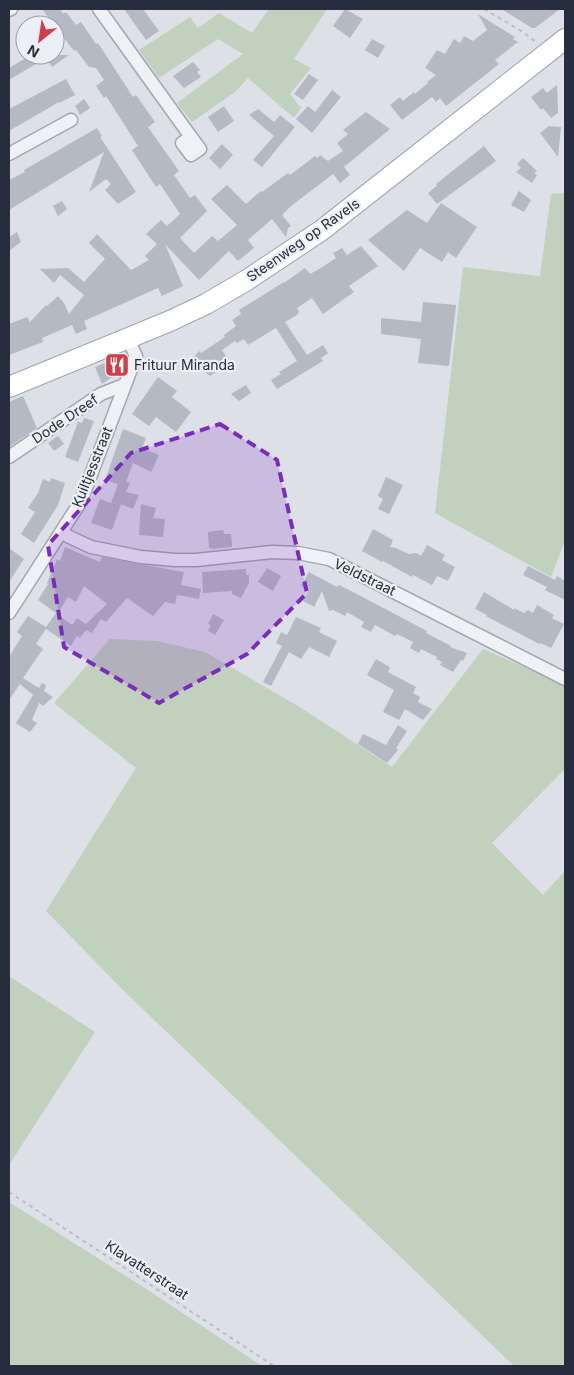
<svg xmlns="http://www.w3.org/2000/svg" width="574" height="1375" font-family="Inter,sans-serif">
<rect width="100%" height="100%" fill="#dde0e7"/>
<path fill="#c1d1bd" d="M269,9H327L294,59L311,68L290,94L301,108L294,118L248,78L235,92L192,122L177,103L243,54L218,39L159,78L139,50L190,17L198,28L219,13L252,33Z
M565,193V540L551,577L435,513L463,267L540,276L551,194Z
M110,639L157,641L205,652L298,706L392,767L483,649L565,685V769L492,843L543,895L565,871V1366H514L122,989L46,911L136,768L54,703Z
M9,976L95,1032L9,1165Z
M9,1202L148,1290L262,1366H9Z"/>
<path fill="#b4b9c4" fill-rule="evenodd" d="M42,9H60L63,14L66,12L76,25L81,22L96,44L98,43L133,97L136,95L155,122L148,127L179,171L174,175L190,198L195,195L207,211L180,238L194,253L212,236L218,241L237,225L211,199L227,185L246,204L261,191L262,192L288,173L290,175L315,156L318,158L320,155L328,161L343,151L337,143L348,134L343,130L366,112L390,129L344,167L350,175L340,183L333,174L291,206L282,215L291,226L288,228L286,237L272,219L248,240L254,248L238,261L229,251L199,280L165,244L183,286L162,296L158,288L84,321L87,329L76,334L72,325L42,338L43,342L9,355V324L27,317L30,322L46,305L47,306L58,296L64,303L69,314L84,295L60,275L54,283L40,269L68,268L84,282L105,259L89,243L97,234L131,270L149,260L145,256L157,244L146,234L161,220L167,226L180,214L160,184L156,187L132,150L138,146L106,96L104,98L96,86L104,80L96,68L89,67L76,50L74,51Z
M124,9H143L159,31L146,40Z
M345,9L363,19L350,38L333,26Z
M501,9H560L535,28H532Z
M478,14L515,37L513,39L518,42L495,60L499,64L446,106L440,98L436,102L432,97L402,120L390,105L400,97L403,101L414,92L415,94L428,83L427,82L436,75L425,68L437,50L445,54L454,39L460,43L464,36L473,41L487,30Z
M372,39L385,46L378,58L365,50Z
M31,55H69L52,67L46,58L9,80V68Z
M193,62L200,70L197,72L201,77L184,88L173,76Z
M309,74L318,80L303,100L294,94Z
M66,79L75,95L59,103V102L9,131V109Z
M557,85L558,113L551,118L543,108L541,110L531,97L543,88L547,93Z
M332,90L341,97L312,133L296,119L308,106L315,112Z
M84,99L90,108L80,115L75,106Z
M224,106L234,121L218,132L208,117Z
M258,109L274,122L280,115L295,127L262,167L253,160L274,136L249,115Z
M549,126L561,127L558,157L540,133Z
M97,128L102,136L100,137L136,192L118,204L105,190L111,184L106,179L89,192L104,152L9,210V180L25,172L24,170Z
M222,144L233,155L220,169L209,158Z
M484,146L496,161L437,204L428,193L437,186L436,184Z
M523,158L537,171L534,173L537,175L532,183L516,172L521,168L517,164Z
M519,191L531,200L524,212L511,205Z
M62,201L67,209L58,216L53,206Z
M441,203L477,227L456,258L448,252L442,262L420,248L404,271L368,240L407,210L427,223Z
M17,232L21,242L9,251V237Z
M361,246L378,266L349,286L354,292L323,314L312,298L297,308L299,312L297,315L285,322L307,355L323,345L328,353L321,358L323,361L277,389L271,380L281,374L279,372L297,361L276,328L248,345L244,339L237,343L235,341L222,350L230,363L210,376L192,360L199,351L201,353L225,337L224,335L236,326L232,320L241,314L239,310L284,282V283L305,268L310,274L319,269L336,258L333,253L342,248L347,255Z
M423,302L456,305L449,366L418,363L421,339L381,334V318L421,322Z
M118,358L121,359L124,364L122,368L114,371L115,375L102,384L95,367Z
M158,377L177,391L172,397L191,412L176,432L156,417L149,426L132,414Z
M246,385L251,393L239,401L231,394Z
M23,396L37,428L9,447V402Z
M84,418L94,421L78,462L65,457L78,422L82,423Z
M123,429L146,438L142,448L159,455L151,472L133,463L126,482L130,483L126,492L139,495L133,509L121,504L112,530L91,523L100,499L111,503L118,484L105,480Z
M58,436L64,444L54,451L48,443Z
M386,477L403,485L389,514L378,509L383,499L378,496Z
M51,478L65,483L58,505L34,543L21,534L35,512L28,508L38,493L43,479L50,482Z
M141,504L156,508L153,518L165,519L163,537L139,535Z
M373,529L393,540L390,547L396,548L409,554L416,553L421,556L427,545L445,555L442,560L455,567L448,581L437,576L432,585L413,575L412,577L383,561L382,562L362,551Z
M223,530L224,534H231L232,547L212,549V548H209L208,532Z
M65,547L100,562L102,557L184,572L181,585L201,589L199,599L177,595L175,604L165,602L153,616L127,598L106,622L101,619L92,633L86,630L80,638L77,636L71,646L46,629L36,644L43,649L23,678L39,688L42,683L46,685L44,691L53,697L43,706L39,703L32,720L37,723L30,732L16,723L33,695L20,684L9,700V657L22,636L17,632L28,616L46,627L56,613L38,600L48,584L47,583L57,559L60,561ZM84,586L107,604L86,624L77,618L72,625L57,614L68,597L76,602Z
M9,548L24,559L9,582Z
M528,566L555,580L557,576L565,581V600L545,590L547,587L523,575Z
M267,568L281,576L273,591L258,582Z
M246,569V575H249V583L241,598L232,594V591L203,593L202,572Z
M309,572L337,587L339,585L355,593L427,631L426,633L451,646L450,647L467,653L463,661L461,660L453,672L440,665L442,662L436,659L437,657L421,649L419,653L410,648L413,642L397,634L395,636L375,625L371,632L361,627L364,622L347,612L345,616L333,610L329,611L322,591L314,607L303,601L309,590L301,586Z
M484,592L514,610V608L524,613L528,610L533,613L537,605L554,615L552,618L564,624L551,648L540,643L539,644L486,616L487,615L475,609Z
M213,614L224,620L215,635L208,631L211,625L208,624Z
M296,617L321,628L319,632L337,641L329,657L309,647L301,659L289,652L271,686L263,682L282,646L276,643L281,632L287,635Z
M376,659L388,666L390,668L388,672L416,687L413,693L420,697L418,702L432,709L423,720L405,709L399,720L383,712L394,690L367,675Z
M398,725L407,731L396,748L398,750L387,763L358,744L363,734L386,745Z"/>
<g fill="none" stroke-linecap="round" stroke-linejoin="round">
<defs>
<path id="street" d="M99,9L191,137L200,149L191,155L182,143L191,137
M9,10L11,9
M9,154L71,120
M9,457L101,394L124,385
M61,533L91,547L141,557L175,560H196L272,552L298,553L329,559L565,679
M9,613L81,501L136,356L128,339"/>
<path id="primary" d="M9,387L170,321L206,304L247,280L322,230L565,39"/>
</defs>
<use href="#street" stroke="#a2a7b1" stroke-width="15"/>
<use href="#primary" stroke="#9ca4b3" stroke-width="22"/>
<path stroke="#bbbec5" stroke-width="2" stroke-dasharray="4 4" stroke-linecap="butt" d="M484,9L523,32L537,43
M9,1192L274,1366"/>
<use href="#street" stroke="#eff1f5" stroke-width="12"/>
<use href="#primary" stroke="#fff" stroke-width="20"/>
</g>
<path fill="#7b2cbf" fill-opacity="0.2" stroke="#7b2cbf" stroke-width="4" stroke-dasharray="10 6" stroke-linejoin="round" d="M220,424L277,460L307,593L247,654L159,703L64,647L48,545L131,453Z"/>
<defs>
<symbol id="restaurant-square" viewBox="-11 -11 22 22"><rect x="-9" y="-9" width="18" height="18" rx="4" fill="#d23c49" stroke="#eceff5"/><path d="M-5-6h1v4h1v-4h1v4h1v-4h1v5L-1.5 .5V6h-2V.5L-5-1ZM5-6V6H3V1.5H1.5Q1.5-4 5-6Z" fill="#fff"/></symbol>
</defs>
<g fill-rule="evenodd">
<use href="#restaurant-square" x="103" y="351" width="28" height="28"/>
</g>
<g text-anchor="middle" stroke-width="4.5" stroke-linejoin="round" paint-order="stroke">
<g font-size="14" fill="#262d3e" stroke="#eceff5">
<text transform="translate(303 240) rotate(-35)" y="5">Steenweg op Ravels</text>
<text transform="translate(65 419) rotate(-34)" y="5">Dode Dreef</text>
<text transform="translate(92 467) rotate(-68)" y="5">Kuiltjesstraat</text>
<text transform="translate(365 577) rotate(26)" y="5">Veldstraat</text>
<text transform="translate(147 1270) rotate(33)" y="5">Klavatterstraat</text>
</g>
<g font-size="14" fill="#262d3e" stroke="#eceff5" text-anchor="start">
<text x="134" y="370">Frituur Miranda</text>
</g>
</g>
<rect width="574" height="1375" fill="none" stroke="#262d3e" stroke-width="20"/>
<g transform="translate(40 40) rotate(210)"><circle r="24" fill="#eceff5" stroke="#9da1ac"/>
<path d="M0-4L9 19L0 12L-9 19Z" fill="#d23c49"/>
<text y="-8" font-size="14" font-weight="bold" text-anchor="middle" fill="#262d3e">N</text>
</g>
</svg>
